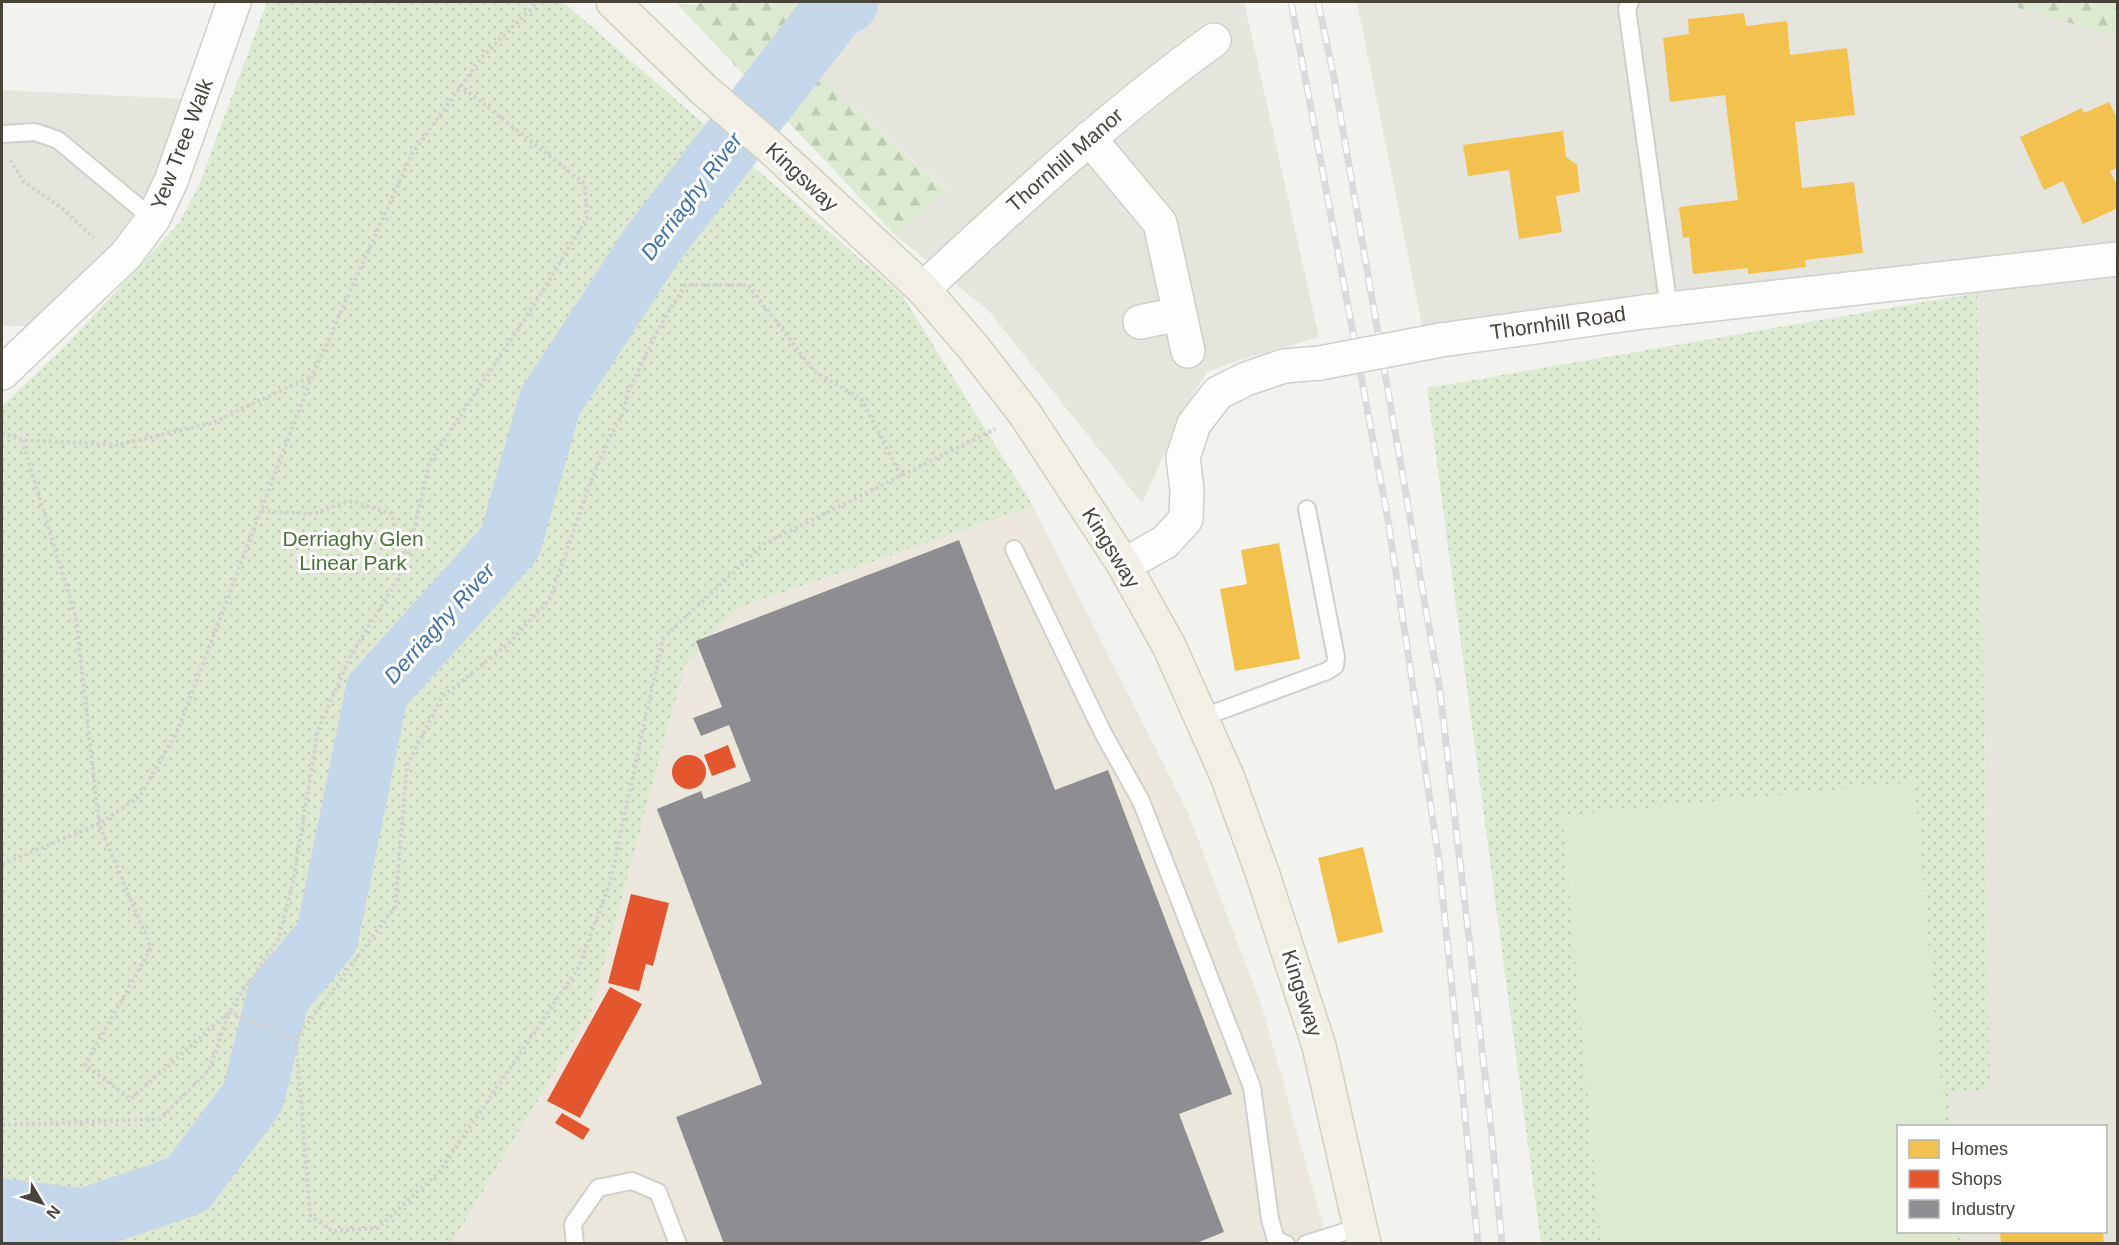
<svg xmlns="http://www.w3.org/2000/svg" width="2119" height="1245" font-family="Arial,sans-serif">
<defs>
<pattern id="green-dots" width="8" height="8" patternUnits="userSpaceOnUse" patternTransform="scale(1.5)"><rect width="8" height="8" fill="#ddead1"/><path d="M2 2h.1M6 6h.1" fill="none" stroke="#bfcab4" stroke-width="1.8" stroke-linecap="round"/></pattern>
<pattern id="forest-firs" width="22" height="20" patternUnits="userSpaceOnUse" patternTransform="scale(1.5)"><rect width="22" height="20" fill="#ddead1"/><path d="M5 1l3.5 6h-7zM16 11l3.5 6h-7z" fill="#bfcab4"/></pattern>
</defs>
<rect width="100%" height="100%" fill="#f2f2ee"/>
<path fill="#e5e4dd" d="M868,2H1244L1319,337L1240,360L1207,372L1185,408L1142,503L989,311L895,235L946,190L806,64Z
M1357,2H2007L2117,36V1243H1961L1960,1232H2106V1126H1951L1948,1095L1990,1088L1977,293L1913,280L1423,330Z
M2,90L184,99L166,176L124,235L28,326H2Z"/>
<path fill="#ece7dc" d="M1033,506L1188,813L1262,1007L1328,1243L452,1244L591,1012L685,665L738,608Z"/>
<path fill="url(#green-dots)" d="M267,2H563L902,295L1033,506L738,608L685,665L591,1012L452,1243L2,1244V406L68,343L179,223L199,185Z
M1977,293L1990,1088L1948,1095L1951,1126H1898V1232H1960L1961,1243H1541L1427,388Z"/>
<path fill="url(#forest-firs)" d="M703,2H868L806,64L946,191L895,235L676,3L695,5Z
M2000,2H2117V37Z"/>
<path fill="#ddead1" d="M1914,782L1945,1126H1898V1232H1955L1956,1243H1601L1562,816Z"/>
<path fill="#f2c14e" d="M1744,13L1746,26L1787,21L1790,55L1847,48L1855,115L1795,122L1802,188L1854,182L1863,253L1805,260L1806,267L1748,274V268L1693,274L1689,237L1683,238L1679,207L1738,200L1725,95L1670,102L1663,38L1689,34L1688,19Z
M2109,102L2118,120V167L2110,171L2118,187V208L2083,224L2063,181L2044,190L2020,137L2082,108L2084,113Z
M1563,131L1566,157L1577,165L1580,192L1556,196L1562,232L1519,239L1509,170L1468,176L1463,145Z
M1279,543L1300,659L1235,671L1220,589L1247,584L1241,550Z
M1363,847L1383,932L1338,943L1318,858Z
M2000,1232H2103L2104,1244H2001Z"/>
<path fill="#e4572e" d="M728,745L736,767L712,776L704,755Z
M672 772a17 17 0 1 1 34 0a17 17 0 1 1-34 0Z
M631,894L669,903L653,966L646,964L639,991L608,983Z
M610,987L642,1004L580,1118L547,1101Z
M562,1113L590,1129L583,1140L555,1123Z"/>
<path fill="#8d8d92" d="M959,540L1055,790L1108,770L1232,1094L1179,1114L1224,1232L1194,1244H724L676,1117L762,1084L657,809L701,791L704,799L751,781L729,725L701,736L693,718L722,707L696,641Z"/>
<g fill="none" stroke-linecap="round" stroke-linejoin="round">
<path stroke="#c4d7eb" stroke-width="63" d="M2,1210L84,1220L187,1185L253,1097L278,996L327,937L377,691L510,543L550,402L652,245L833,11L847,2"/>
<defs>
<path id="service" d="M1630,2L1627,9L1669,309
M2,134L35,132L58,140L153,219
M1014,549L1103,733L1141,801L1252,1087L1270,1219L1276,1240L1286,1244
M1201,718L1327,671L1335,666L1336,657L1307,509
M575,1244L573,1224L598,1188L632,1181L658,1192L678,1244
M1306,1244L1360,1227"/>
<path id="minor" d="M1089,138L1160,223L1188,351
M923,289C1017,202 1110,115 1214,40
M1140,322L1180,314
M1441,340L1643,312L2118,259
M2,373L126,255L153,219L171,181L234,2
M1124,565L1165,542L1186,519L1187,490L1183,457L1194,424L1218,393L1246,379L1284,366L1320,363"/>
<path id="primary" d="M613,2L703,89L769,146L923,289L973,347L1025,414L1124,565L1169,646L1199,713L1227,776L1262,872L1319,1046L1364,1244"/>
</defs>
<use href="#service" stroke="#d0cfcb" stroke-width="20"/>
<use href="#minor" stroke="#d0cfcb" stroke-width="36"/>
<use href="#primary" stroke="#d2cfbe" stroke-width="36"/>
<path stroke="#d2d2cc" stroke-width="4" stroke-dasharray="3 3" stroke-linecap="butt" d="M10,160L24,182L63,209L94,238
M2,433L22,440L117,445L212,423L312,376
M22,440L76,618L99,824L151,948L85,1065L131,1099L229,1012L279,938L293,882L318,730L350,657L399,577L407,560L391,513L349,501L314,514L261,511
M901,476L861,399L814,371L748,285H685L657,332L628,392L623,413L611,435L592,478L550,599L507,645L442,697L407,765L395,907L296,1039L310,1215L332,1231L378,1228L439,1172L579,967L610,882L663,638L765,543L995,429
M407,560L430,461L534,305L587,218L585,184L461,86
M2,864L99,824L140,796L177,732L312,376L412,154L482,57L538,2
M229,1012L296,1039
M2,1125L160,1119L209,1070L229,1013"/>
<use href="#service" stroke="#fdfdfc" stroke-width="16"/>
<use href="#minor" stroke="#fdfdfc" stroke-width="33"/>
<use href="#primary" stroke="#f1efe6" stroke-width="33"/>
<defs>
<path id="rail" d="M1291,2L1388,520L1439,861L1478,1244
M1318,2L1333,73L1440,691L1491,1127L1502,1244"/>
</defs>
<use href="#rail" stroke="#dadada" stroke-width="7"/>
<use href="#rail" stroke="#fff" stroke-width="4.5" stroke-dasharray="14" stroke-linecap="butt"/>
<defs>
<path id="minor-bridge" d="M1320,363L1441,340"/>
</defs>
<use href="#minor-bridge" stroke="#d0cfcb" stroke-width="36" stroke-linecap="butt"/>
<use href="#minor-bridge" stroke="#fdfdfc" stroke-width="33"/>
</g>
<g text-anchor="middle" stroke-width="6" stroke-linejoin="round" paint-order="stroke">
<g font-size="21" fill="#48443a" stroke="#fff">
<text transform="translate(182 144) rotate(-69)" y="7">Yew Tree Walk</text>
<text transform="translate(1065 160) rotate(-41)" y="7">Thornhill Manor</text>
<text transform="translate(802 177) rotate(43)" y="7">Kingsway</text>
<text transform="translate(1558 323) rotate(-8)" y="7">Thornhill Road</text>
<text transform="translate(1111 548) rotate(58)" y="7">Kingsway</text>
<text transform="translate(1302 993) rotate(72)" y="7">Kingsway</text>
</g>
<g font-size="21" fill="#457533" stroke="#fff">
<text x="353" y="546">Derriaghy Glen<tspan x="353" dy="24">Linear Park</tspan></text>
</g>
<g font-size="22" font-style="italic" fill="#3e71aa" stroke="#fff">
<text transform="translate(691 196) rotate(-53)" y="8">Derriaghy River</text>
<text transform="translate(439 623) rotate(-48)" y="8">Derriaghy River</text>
</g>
</g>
<rect width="2119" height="1245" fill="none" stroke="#48443a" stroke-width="6"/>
<rect x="1897" y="1125" width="210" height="108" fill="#ffffff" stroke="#b6b4b0" stroke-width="1.5"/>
<rect x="1909" y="1140" width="30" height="18" fill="#f2c14e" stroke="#b6b4b0" stroke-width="1.5"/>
<text x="1951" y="1155" font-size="18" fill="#48443a">Homes</text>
<rect x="1909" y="1170" width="30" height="18" fill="#e4572e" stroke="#b6b4b0" stroke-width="1.5"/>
<text x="1951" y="1185" font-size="18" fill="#48443a">Shops</text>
<rect x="1909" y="1200" width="30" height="18" fill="#8d8d92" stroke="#b6b4b0" stroke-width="1.5"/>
<text x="1951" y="1215" font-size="18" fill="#48443a">Industry</text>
<g transform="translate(42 1203) rotate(129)" stroke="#ffffff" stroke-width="4.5" paint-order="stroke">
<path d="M0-4.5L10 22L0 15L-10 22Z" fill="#48443a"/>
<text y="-9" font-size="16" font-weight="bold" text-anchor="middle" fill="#48443a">N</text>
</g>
</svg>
